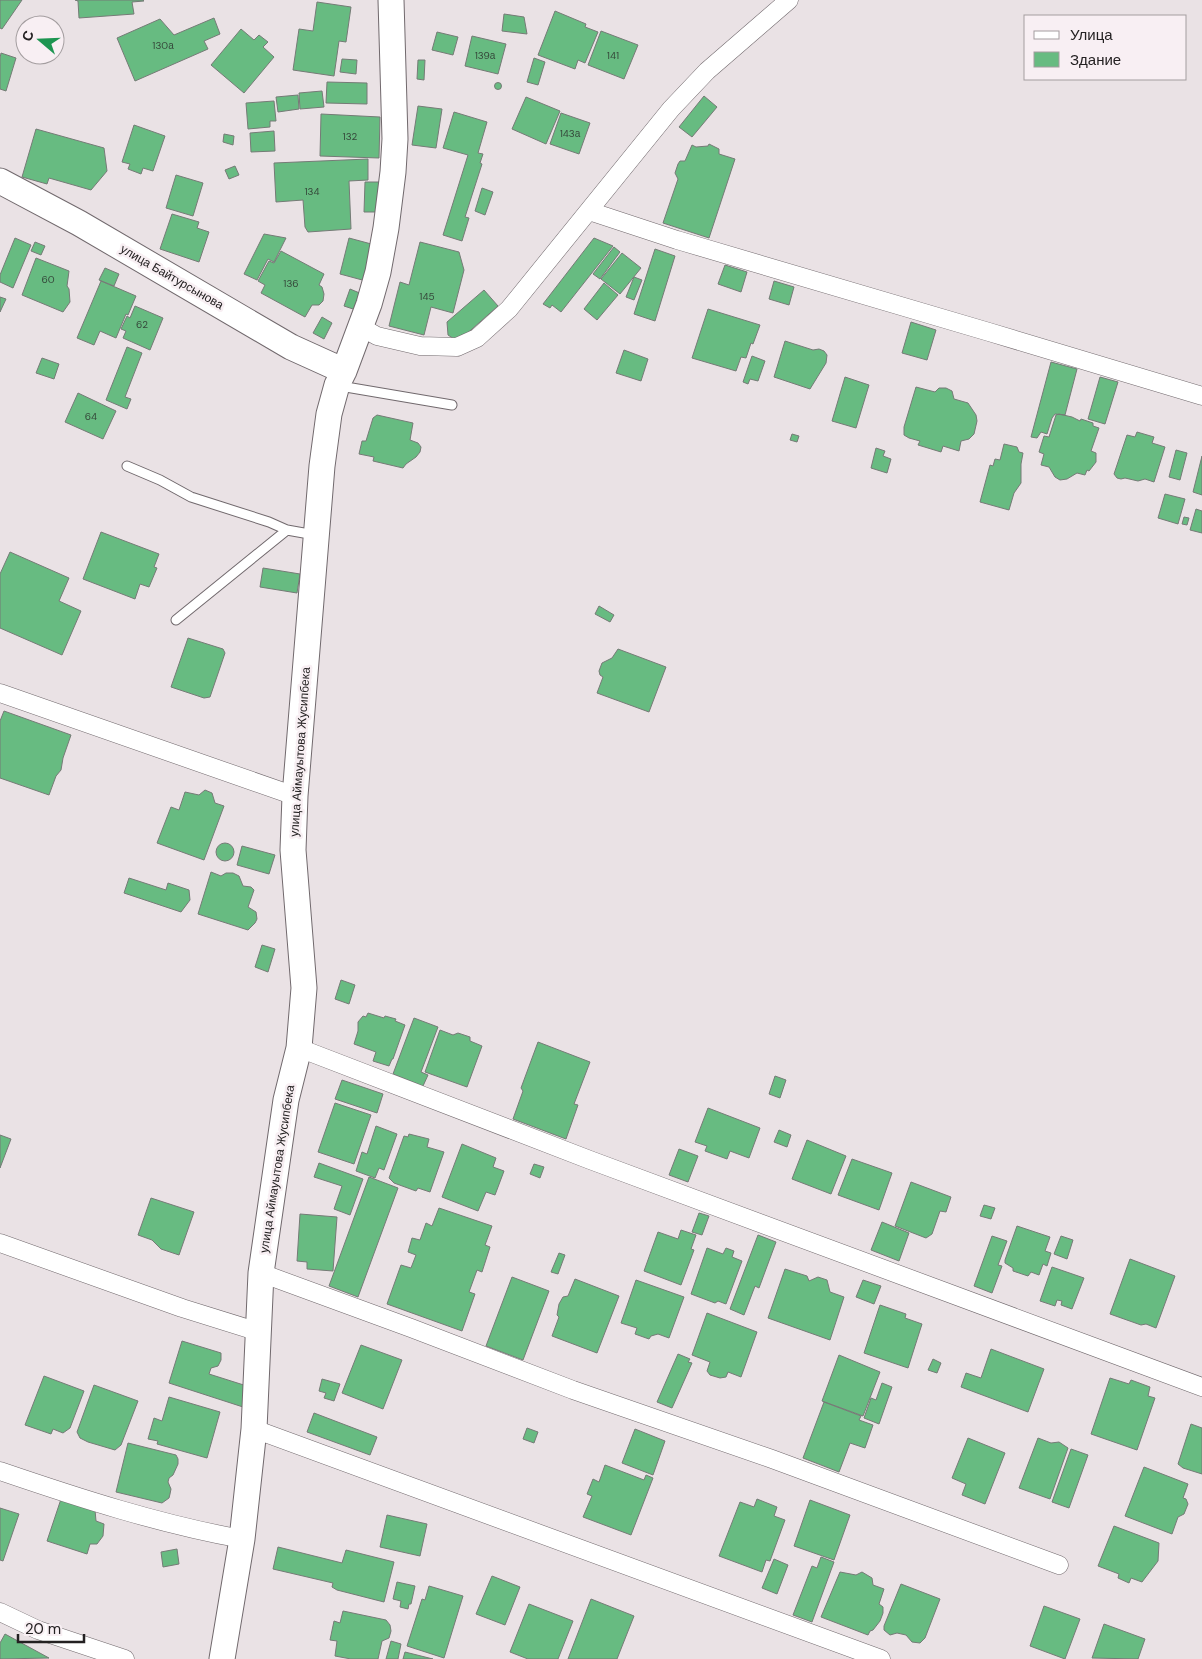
<svg xmlns="http://www.w3.org/2000/svg" width="1202" height="1659" font-family="'DM Sans',sans-serif">
<rect width="100%" height="100%" fill="#eae2e5"/>
<path fill="#67bb81" stroke="#757b76" d="M0,0H22L2,29L0,28Z
M75,0H143L144,1L132,2L134,14L79,18L78,1Z
M317,2L351,7L346,42L339,41L334,76L293,70L299,29L313,31Z
M555,11L586,24L585,27L598,32L585,63L578,60L575,69L538,55Z
M504,14L524,17L527,34L502,31Z
M214,18L220,34L204,41L208,49L135,81L117,38L160,19L174,35Z
M241,29L254,40L259,35L268,42L263,47L274,57L244,93L211,65Z
M601,31L638,45L624,79L588,65Z
M437,32L458,37L453,55L432,50Z
M472,36L506,44L498,74L465,66Z
M1,53L16,58L6,91L0,89V58Z
M534,58L545,62L538,85L527,82Z
M342,59L357,60L356,74L340,72Z
M418,60H425L424,80L417,79Z
M327,82L367,83V104L326,103Z
M494.5 86a3.5 3.5 0 1 1 7 0a3.5 3.5 0 1 1-7 0Z
M322,91L324,107L300,109L299,93Z
M298,95L299,109L278,112L276,97Z
M704,96L717,107L692,137L679,127Z
M526,97L560,111L546,144L512,129Z
M274,101L276,121H270V127L248,129L246,103Z
M418,106L442,109L436,148L412,145Z
M454,112L487,122L478,153L483,154L480,163L482,164L465,217L469,218L462,241L443,235L468,155L443,148Z
M561,113L590,123L579,154L550,144Z
M321,114L380,117L379,158L320,156Z
M134,125L165,136L153,171L143,168L141,174L128,169L130,164L122,162Z
M36,129L104,148L107,171L91,190L49,178L47,184L22,177Z
M274,131L275,151L251,152L250,133Z
M224,134L234,136L233,145L223,142Z
M709,144L719,149V154L735,159L709,238L663,223L678,179L675,173L678,164L680,161H685L692,145L696,147L708,146Z
M368,159V180L349,181L351,229L308,232L305,227L303,200L276,202L274,163Z
M235,166L239,175L229,179L225,170Z
M176,175L203,183L193,216L166,208Z
M365,182H380L379,212H364Z
M482,188L493,192L485,215L475,211Z
M172,214L199,222L197,228L209,232L199,262L160,249Z
M264,234L286,238L274,262L268,259L257,280L244,274Z
M15,238L31,245L13,288L0,282V275Z
M349,238L375,245L366,281L340,274Z
M594,238L613,246L561,312L552,305L550,308L543,304Z
M35,242L45,246L41,255L31,251Z
M420,242L459,252L464,270L453,313L431,307L424,335L389,326L400,282L409,285Z
M614,247L620,252L600,279L593,274Z
M655,249L675,256L655,321L634,314Z
M281,251L324,274L319,285L322,287L324,294L323,301L319,305H312L305,317L261,293L265,285L258,281L269,261L274,263Z
M622,253L641,268L620,294L601,279Z
M36,258L69,271L67,286L69,289L70,302L63,312L22,295Z
M725,265L747,272L741,292L718,284Z
M105,268L119,274L114,286L99,280Z
M634,277L642,280L634,300L626,297Z
M101,281L136,296L128,315L126,314L116,338L100,331L94,345L77,338Z
M774,281L794,287L789,305L769,299Z
M604,283L618,295L597,320L584,309Z
M350,289L362,294L356,310L344,306Z
M484,290L498,306L463,337L454,339L448,335L447,322Z
M0,297L6,299L0,312Z
M135,306L163,318L150,350L123,338L126,331L121,329L127,316L130,318Z
M708,309L760,325L753,344L751,343L746,358L741,357L736,371L692,358Z
M322,317L332,323L324,339L313,333Z
M911,322L936,330L927,360L902,353Z
M785,341L813,350L819,349L824,351L827,355L826,363L810,389L774,377Z
M127,347L142,353L125,397L131,399L127,409L106,400Z
M624,350L648,359L641,381L616,373Z
M752,356L765,361L758,381L750,379L748,384L743,382Z
M42,358L59,364L54,379L36,373Z
M1051,362L1077,369L1065,415L1055,414L1052,418L1047,434L1041,432L1037,438L1031,437Z
M845,377L869,385L856,428L832,421Z
M1100,377L1118,382L1105,424L1088,419Z
M916,387L935,392L939,388H946L952,391L954,399L968,403L976,415L977,421L974,434L969,439L961,441L959,451L943,446L941,452L918,445L920,441L909,438L904,435V427Z
M78,393L116,411L103,439L65,422Z
M1059,414L1072,417L1080,421L1081,419L1093,423V426L1099,428L1091,451L1096,453V462L1089,471L1087,470L1085,475L1077,473L1067,479L1060,480L1055,477L1049,467L1041,465L1044,454L1039,452L1044,436L1049,437L1056,415Z
M377,415L413,423L410,440L418,443L421,447L420,452L416,457L406,464L403,468L373,461L374,457L359,454L362,441H366L373,418Z
M1137,432L1154,437L1152,443L1165,447L1154,482L1145,479L1138,481L1125,478L1121,479L1117,478L1114,474L1127,435L1135,437Z
M792,434L799,436L797,442L790,440Z
M1004,444L1017,447L1019,452L1023,453L1021,464V483L1014,493L1009,510L980,502L990,465L993,466L995,459L1000,460Z
M876,448L885,451L883,456L891,459L887,473L871,468Z
M1176,450L1187,453L1180,480L1169,477Z
M1202,456V495L1193,492Z
M1165,494L1185,499L1178,524L1158,518Z
M1196,509L1202,511V533L1190,530Z
M1184,517L1189,518L1187,525L1182,524Z
M101,532L159,554L154,567L157,568L149,587L140,584L135,599L83,579Z
M10,552L69,578L59,601L81,611L62,655L0,628V574Z
M263,568L300,574L297,593L260,587Z
M599,606L614,615L610,622L595,614Z
M188,638L223,649L225,653L210,697L204,698L171,687Z
M618,649L666,667L649,712L597,693L603,677L600,675L599,671L602,663L612,658Z
M4,711L71,735L63,758L61,770L56,776L49,795L0,778V721Z
M205,790L212,793L215,803L224,806L204,860L157,843L171,807L179,810L185,792L199,795Z
M216 852a9 9 0 1 1 18 0a9 9 0 1 1-18 0Z
M242,846L275,855L269,874L237,865Z
M211,872L221,876L226,873H233L239,876L243,886L251,887L254,890L248,907L256,912L257,919L255,923L248,930L198,914Z
M129,878L166,890L168,883L189,890L190,900L181,912L124,893Z
M262,945L275,949L268,972L255,967Z
M341,980L355,985L349,1004L335,999Z
M368,1013L384,1018L385,1016L396,1019L395,1021L405,1025L393,1059H392L389,1066L373,1061L376,1052L354,1044L358,1031V1022L363,1016L366,1017Z
M414,1018L438,1027L421,1072L428,1075L423,1086L393,1074Z
M440,1030L453,1035L458,1033L470,1037V1041L482,1046L467,1087L425,1072Z
M538,1042L590,1062L574,1104L578,1105L566,1139L513,1119L523,1091L521,1088Z
M775,1076L786,1080L780,1098L769,1094Z
M342,1080L383,1094L377,1113L335,1099Z
M335,1103L371,1115L354,1164L318,1152Z
M708,1108L760,1128L749,1158L730,1151L727,1159L705,1151L707,1146L695,1142Z
M376,1126L397,1134L384,1170L379,1168L375,1178L356,1171L362,1152L367,1154Z
M779,1130L791,1135L787,1147L774,1142Z
M409,1134L429,1139L427,1147L444,1152L430,1192L418,1188L416,1191L394,1183L389,1178L404,1136L408,1137Z
M0,1135L11,1139L0,1168Z
M807,1140L846,1156L831,1194L792,1179Z
M462,1144L496,1158L493,1167L504,1171L495,1195L486,1192L478,1211L442,1197Z
M679,1149L698,1156L688,1182L669,1175Z
M852,1159L892,1173L879,1210L838,1195Z
M319,1163L363,1179L350,1215L334,1209L342,1186L314,1177Z
M534,1164L544,1167L540,1178L530,1174Z
M369,1177L398,1188L358,1297L329,1286Z
M911,1182L951,1197L946,1212L940,1211L932,1234L926,1238L895,1226Z
M151,1198L194,1212L179,1255L161,1249L152,1240L138,1235Z
M984,1205L995,1208L991,1219L980,1216Z
M439,1208L492,1226L485,1245L490,1247L482,1272L477,1270L469,1292L475,1294L462,1331L387,1304L401,1265L411,1268L416,1255L408,1252L412,1238L420,1240L426,1223L432,1226Z
M699,1213L709,1216L702,1235L692,1232Z
M300,1214L337,1217L333,1271L307,1269V1262L297,1261Z
M882,1222L909,1233L899,1261L871,1250Z
M1017,1226L1050,1237L1045,1251L1051,1253L1047,1266L1043,1264L1039,1275L1031,1272L1028,1276L1013,1271V1268L1005,1263V1260Z
M681,1230L696,1235L691,1249L694,1250L681,1285L644,1271L658,1232L678,1239Z
M758,1235L776,1242L759,1288L755,1286L744,1315L730,1309Z
M992,1236L1007,1241L998,1265L1002,1266L992,1293L974,1286Z
M1061,1236L1073,1240L1067,1259L1054,1254Z
M707,1248L723,1254L726,1248L734,1251L732,1257L742,1261L726,1304L718,1301L715,1303L691,1294Z
M559,1253L565,1255L558,1274L551,1272Z
M1130,1259L1175,1276L1156,1328L1146,1324L1141,1325L1110,1314Z
M1052,1267L1084,1278L1072,1309L1061,1305L1062,1301L1057,1300L1055,1306L1040,1301Z
M785,1269L807,1276L809,1281L818,1277L827,1280L830,1292L844,1297L830,1340L768,1318Z
M512,1277L549,1291L523,1360L486,1346Z
M575,1279L619,1296L597,1353L552,1336L559,1317L557,1315L559,1304L563,1297L568,1296Z
M636,1280L684,1297L669,1338L658,1334L651,1336L649,1339L635,1334L637,1328L621,1323Z
M863,1280L881,1286L874,1304L856,1297Z
M880,1305L906,1314L905,1318L922,1324L908,1368L864,1353Z
M707,1313L757,1332L741,1377L728,1372L726,1377L720,1378L710,1375L707,1371L710,1362L692,1355Z
M182,1341L221,1353V1360L218,1366L211,1368L209,1374L250,1387L243,1407L169,1383Z
M361,1345L402,1360L383,1409L342,1393Z
M991,1349L1044,1369L1028,1412L961,1387L966,1373L981,1378Z
M678,1354L690,1359L688,1362L692,1363L672,1408L657,1402Z
M839,1355L880,1372L863,1416L822,1401Z
M933,1359L941,1363L937,1373L928,1370Z
M44,1376L84,1391L70,1428L63,1433L53,1429L51,1434L25,1425Z
M1110,1378L1129,1384L1131,1380L1150,1387L1148,1396L1155,1398L1137,1450L1091,1434Z
M322,1379L340,1384L334,1401L324,1398L326,1393L319,1391Z
M882,1383L892,1387L879,1424L864,1418L871,1398L876,1400Z
M94,1385L138,1401L121,1445L115,1450L88,1442L80,1438L77,1432Z
M169,1397L220,1412L207,1458L157,1444L158,1441L148,1439L154,1418L162,1421Z
M824,1402L861,1416L859,1420L873,1425L865,1448L850,1443L839,1472L803,1458Z
M314,1413L377,1437L370,1455L307,1432Z
M1191,1424L1202,1428V1474L1183,1468L1178,1464Z
M527,1428L538,1432L534,1443L523,1439Z
M635,1429L665,1441L653,1475L622,1463Z
M968,1438L1005,1453L985,1504L962,1495L966,1484L952,1478Z
M1038,1438L1051,1443L1059,1442L1068,1448L1050,1499L1019,1488Z
M128,1443L176,1455L178,1459V1464L173,1475L169,1478L168,1482L171,1489L170,1494L169,1498L162,1503L116,1492Z
M1071,1449L1088,1455L1069,1508L1052,1502Z
M605,1465L644,1480L646,1475L653,1478L631,1535L583,1517L592,1496L587,1494L593,1479L599,1482Z
M1144,1467L1188,1484L1183,1498L1186,1499L1188,1504L1184,1514L1178,1517L1172,1534L1125,1516Z
M61,1499L95,1510L96,1521L104,1524L103,1536L97,1544H90L87,1554L47,1541Z
M757,1499L777,1507L774,1516L785,1520L770,1561L766,1560L762,1572L719,1556L740,1502L754,1507Z
M810,1500L850,1515L834,1560L794,1546Z
M0,1508L19,1514L3,1561L0,1560Z
M387,1515L427,1524L420,1556L380,1547Z
M1114,1526L1159,1543L1158,1561L1142,1582L1131,1578L1129,1583L1118,1578L1119,1574L1098,1566Z
M278,1547L342,1563L346,1550L394,1562L384,1602L337,1590L332,1587L333,1583L273,1569Z
M177,1549L179,1564L163,1567L161,1552Z
M821,1557L834,1562L812,1622L793,1615L812,1566L817,1568Z
M774,1559L788,1565L777,1594L762,1588Z
M840,1572L856,1575L862,1572L872,1578L873,1585L884,1589L879,1604L883,1607V1613L880,1621L873,1630L870,1631L868,1635L821,1617Z
M492,1576L520,1587L505,1625L476,1614Z
M397,1582L415,1586L411,1604H409L408,1609L400,1607L401,1601L393,1599Z
M901,1584L940,1599L925,1638L920,1643L912,1642L906,1635L897,1633L890,1635L884,1630V1626Z
M429,1586L463,1596L444,1658L407,1646L422,1599L425,1600Z
M591,1599L634,1616L617,1659H568Z
M529,1604L573,1621L558,1659H528L510,1652Z
M1044,1606L1080,1619L1065,1659L1030,1646Z
M343,1611L386,1620L390,1625L391,1631L389,1638L382,1641L378,1659H351L335,1656L337,1641L330,1640L334,1621L340,1623Z
M1104,1624L1145,1639L1138,1659L1092,1658Z
M5,1634L49,1658L0,1659V1643Z
M391,1641L401,1644L398,1659H386Z
M405,1652L433,1659H403Z"/>
<g fill="none" stroke-linecap="round" stroke-linejoin="round">
<defs>
<path id="lane" d="M340,386L452,405
M127,466L160,480L191,497L269,522L287,530L315,535
M176,620L287,530"/>
<path id="street" d="M589,211L677,240L989,332L1202,396
M361,327L377,336L420,346L457,347L477,338L509,309L671,109L707,71L789,0
M0,693L295,796
M299,1048L590,1160L1202,1387
M0,1243L182,1308L259,1332
M261,1273L411,1328L573,1390L772,1459L1059,1565
M254,1429L881,1659
M0,1471C79,1498 159,1524 242,1539
M0,1612L38,1630L125,1659"/>
<path id="secondary" d="M0,181L79,223L291,347L344,371
M222,1659L242,1539L254,1429L261,1273L286,1100L299,1048L304,988L293,850L295,796L322,466L329,414L337,385L344,371L369,304L378,272L386,228L393,172L395,139L391,0"/>
</defs>
<use href="#lane" stroke="#71696d" stroke-width="11"/>
<use href="#street" stroke="#71696d" stroke-width="19"/>
<use href="#secondary" stroke="#71696d" stroke-width="27"/>
<use href="#lane" stroke="#fff" stroke-width="9"/>
<use href="#street" stroke="#fff" stroke-width="18"/>
<use href="#secondary" stroke="#fff" stroke-width="25"/>
</g>
<g text-anchor="middle" stroke-width="5" stroke-linejoin="round" paint-order="stroke">
<g font-size="10" fill="#35483a">
<text x="163" y="49">130а</text>
<text x="485" y="59">139а</text>
<text x="613" y="59">141</text>
<text x="570" y="137">143а</text>
<text x="350" y="140">132</text>
<text x="312" y="195">134</text>
<text x="48" y="283">60</text>
<text x="291" y="287">136</text>
<text x="427" y="300">145</text>
<text x="142" y="328">62</text>
<text x="91" y="420">64</text>
</g>
<g font-size="12" fill="#242122" stroke="#f8eff3">
<text transform="translate(172 277) rotate(30)" y="4">улица Байтурсынова</text>
<text transform="translate(300 752) rotate(-86)" y="4">улица Аймауытова Жусипбека</text>
<text transform="translate(277 1169) rotate(-81)" y="4">улица Аймауытова Жусипбека</text>
</g>
</g>
<rect x="1024" y="15" width="162" height="65" fill="#f8eff3" stroke="#a39d9f"/>
<rect x="1034" y="31" width="25" height="8" fill="#ffffff" stroke="#a39d9f"/>
<text x="1070" y="40" font-size="15" fill="#242122">Улица</text>
<rect x="1034" y="52" width="25" height="15" fill="#67bb81" stroke="#a39d9f"/>
<text x="1070" y="65" font-size="15" fill="#242122">Здание</text>
<g transform="translate(40 40) rotate(289)"><circle r="24" fill="#f8eff3" stroke="#a39d9f"/>
<path d="M0-4L9 19L0 12L-9 19Z" fill="#1d9551"/>
<text y="-8" font-size="14" font-weight="bold" text-anchor="middle" fill="#242122">С</text>
</g>
<path d="M18 1634v8h66v-8" fill="none" stroke="#242122" stroke-width="2.5"/>
<text x="25" y="1634" font-size="15" fill="#242122" stroke="#f8eff3" stroke-width="4" paint-order="stroke">20 m</text>
</svg>
